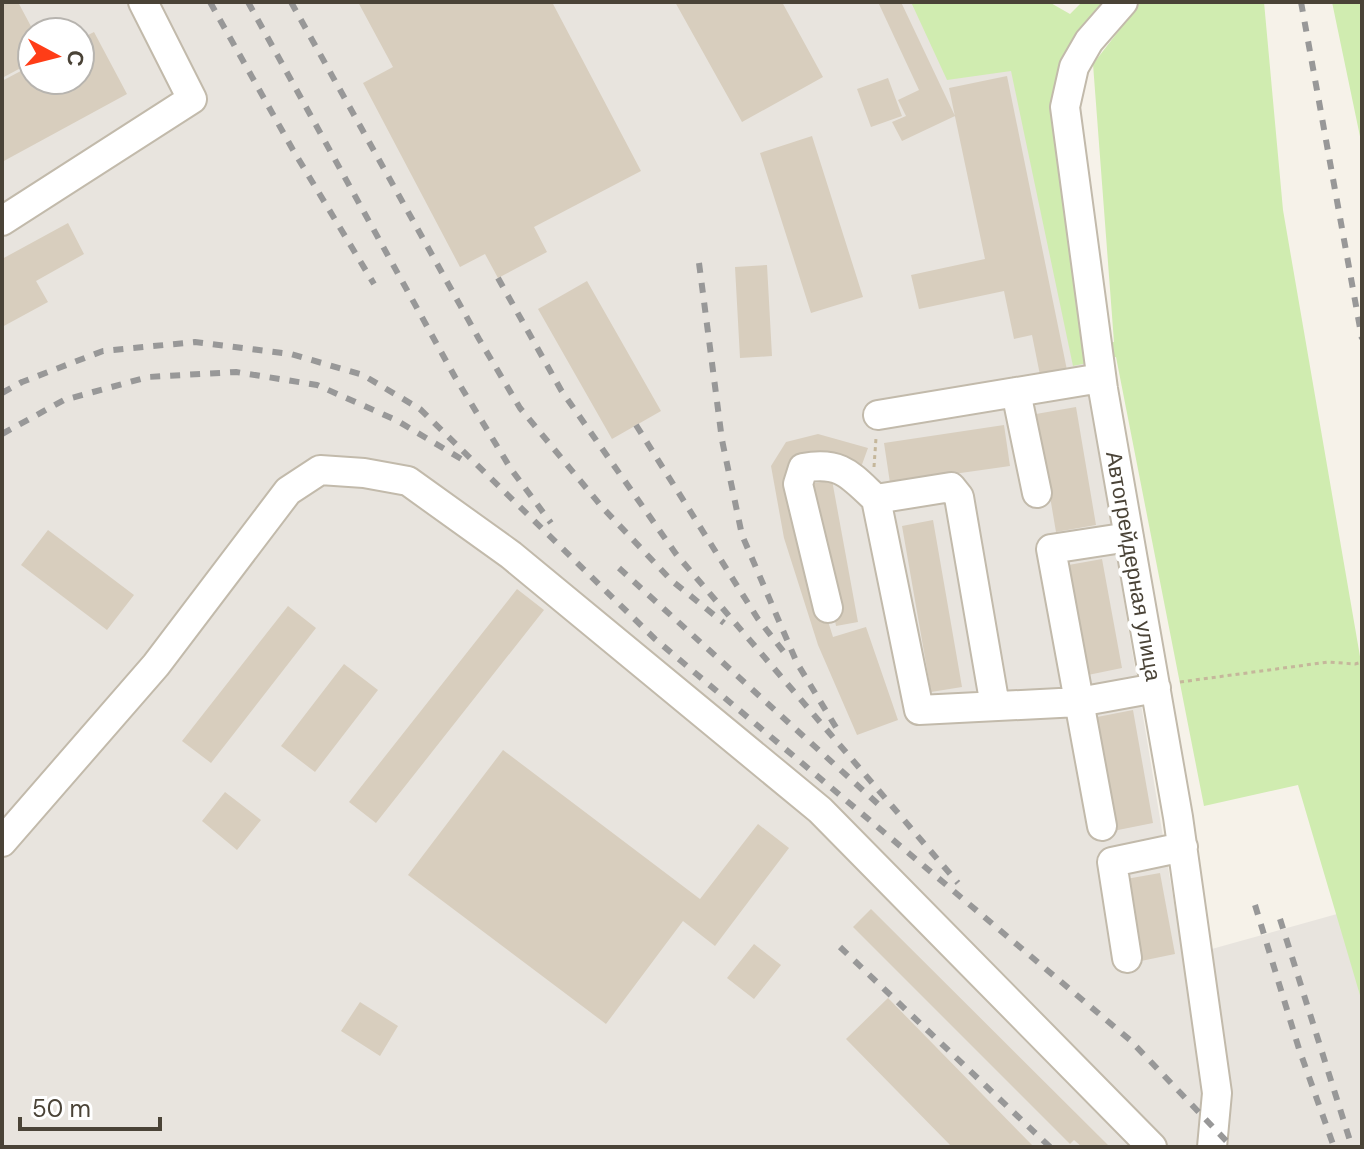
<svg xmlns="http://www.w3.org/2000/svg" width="1364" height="1149" font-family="'DM Sans',sans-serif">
<rect width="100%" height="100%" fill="#f6f2e9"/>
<path fill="#e8e4de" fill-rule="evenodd" d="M2,2H1003L1036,72L1183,957L1362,907V1147H2ZM32,32H80V80H32Z"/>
<path fill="#d0ecb0" d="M911,2H1049L1070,14L1082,2H1107L1072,43L1092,344L1114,342L1093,64L1141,2H1264L1283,210L1362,668V1002L1298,785L1204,806L1116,357L1073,366L1011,71L947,80Z
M1332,2H1362V146Z"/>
<path fill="#d8cebe" d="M2,2H18L34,32H32V62L2,78Z
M358,2H552L641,171L534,227L547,252L498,278L485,254L460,267L363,83L393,67Z
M675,2H782L823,77L742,122Z
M878,2H901L955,116L902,141L892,122L906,116L898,100L919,90Z
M94,32L127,94L2,162V81L32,65V80H80V39Z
M1007,76L1068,375L1041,380L1032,335L1014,339L1004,291L919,309L911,275L985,259L949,88Z
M888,78L902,116L871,127L857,89Z
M812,136L863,297L811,313L760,153Z
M68,223L84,254L36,281L48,302L2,327V259Z
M767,265L772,356L740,358L735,267Z
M587,281L661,411L612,439L538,309Z
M1076,407L1096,525L1056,532L1036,414Z
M1004,425L1010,466L890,483L884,443Z
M818,434L868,448L860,470L816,458L801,536L833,637L866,627L898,720L857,735L818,645L784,538L771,466L786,442Z
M832,480L858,622L836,626L810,484Z
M933,520L962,687L931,692L902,526Z
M48,530L134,595L107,630L21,565Z
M1102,559L1122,668L1083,676L1063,566Z
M517,589L544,610L376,823L349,802Z
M288,606L316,628L211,763L182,741Z
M344,664L378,690L315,772L281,746Z
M1133,710L1153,823L1113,831L1092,718Z
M503,750L700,899L758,824L789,848L715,946L683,921L606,1024L408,875Z
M225,792L261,820L237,850L202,821Z
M1160,873L1175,954L1141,961L1126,879Z
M871,909L1110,1147H1082L1074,1140L1070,1144L853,927Z
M754,944L781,965L754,999L727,978Z
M888,998L1034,1147H952L846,1039Z
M360,1002L398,1026L380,1056L341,1031Z"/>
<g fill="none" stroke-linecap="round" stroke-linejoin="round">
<defs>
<path id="minor" d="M1123,2L1089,41L1074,67L1065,107L1103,389L1178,817L1217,1093L1212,1147
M2,221L192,99L143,2
M1016,392L1037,493
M878,415L1101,378
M876,499L951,487L959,497L995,706
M828,608L798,484L803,468C841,461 850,475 876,499L919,710L1079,702L1156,688
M1102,826L1051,549L1129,537
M2,842L156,665L288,491L320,470L364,473L408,481L511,555L820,810L1152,1147
M1127,958L1112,862L1183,847"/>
</defs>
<use href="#minor" stroke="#c2baab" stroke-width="32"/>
<path stroke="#c5b79b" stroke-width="3" stroke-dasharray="4 4" stroke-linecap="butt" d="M874,467L876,438
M1180,682L1328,662L1355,664L1362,662"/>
<use href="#minor" stroke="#fff" stroke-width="28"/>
<path stroke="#989898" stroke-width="6" stroke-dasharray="10 10" stroke-linecap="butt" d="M210,2L293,150L374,284
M248,2L455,377L511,469L551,523
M291,2L479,339L520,408L602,507L671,580L724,623
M1301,2L1362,339
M699,263L722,440L742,535L797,663L837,729
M498,278L561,390L676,554L958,883
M2,393L22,382L103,351L195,342L291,354L363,375L420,409L655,639L1130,1040L1232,1147
M636,425L758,619L787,656
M2,434L64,400L148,377L236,372L317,385L396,420L463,460
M619,568L879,805
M1255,905L1299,1049L1334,1147
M1280,919L1352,1147
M840,947L1050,1147"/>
</g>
<g text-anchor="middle" stroke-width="8" stroke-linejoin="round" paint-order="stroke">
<g font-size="22" fill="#4a4337" stroke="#fff">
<text transform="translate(1134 566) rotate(80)" y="8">Автогрейдерная улица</text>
</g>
</g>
<rect width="1364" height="1149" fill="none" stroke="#4a4337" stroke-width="8"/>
<g transform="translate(56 56) rotate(97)"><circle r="38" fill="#ffffff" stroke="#b7b4af" stroke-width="2"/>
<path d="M0-6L14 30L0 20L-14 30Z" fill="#ff3d17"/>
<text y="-12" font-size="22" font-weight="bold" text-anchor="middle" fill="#4a4337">С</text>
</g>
<path d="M20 1117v12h140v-12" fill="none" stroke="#4a4337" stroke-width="4"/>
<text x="32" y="1117" font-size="24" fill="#4a4337" stroke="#ffffff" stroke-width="6" paint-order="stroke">50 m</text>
</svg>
